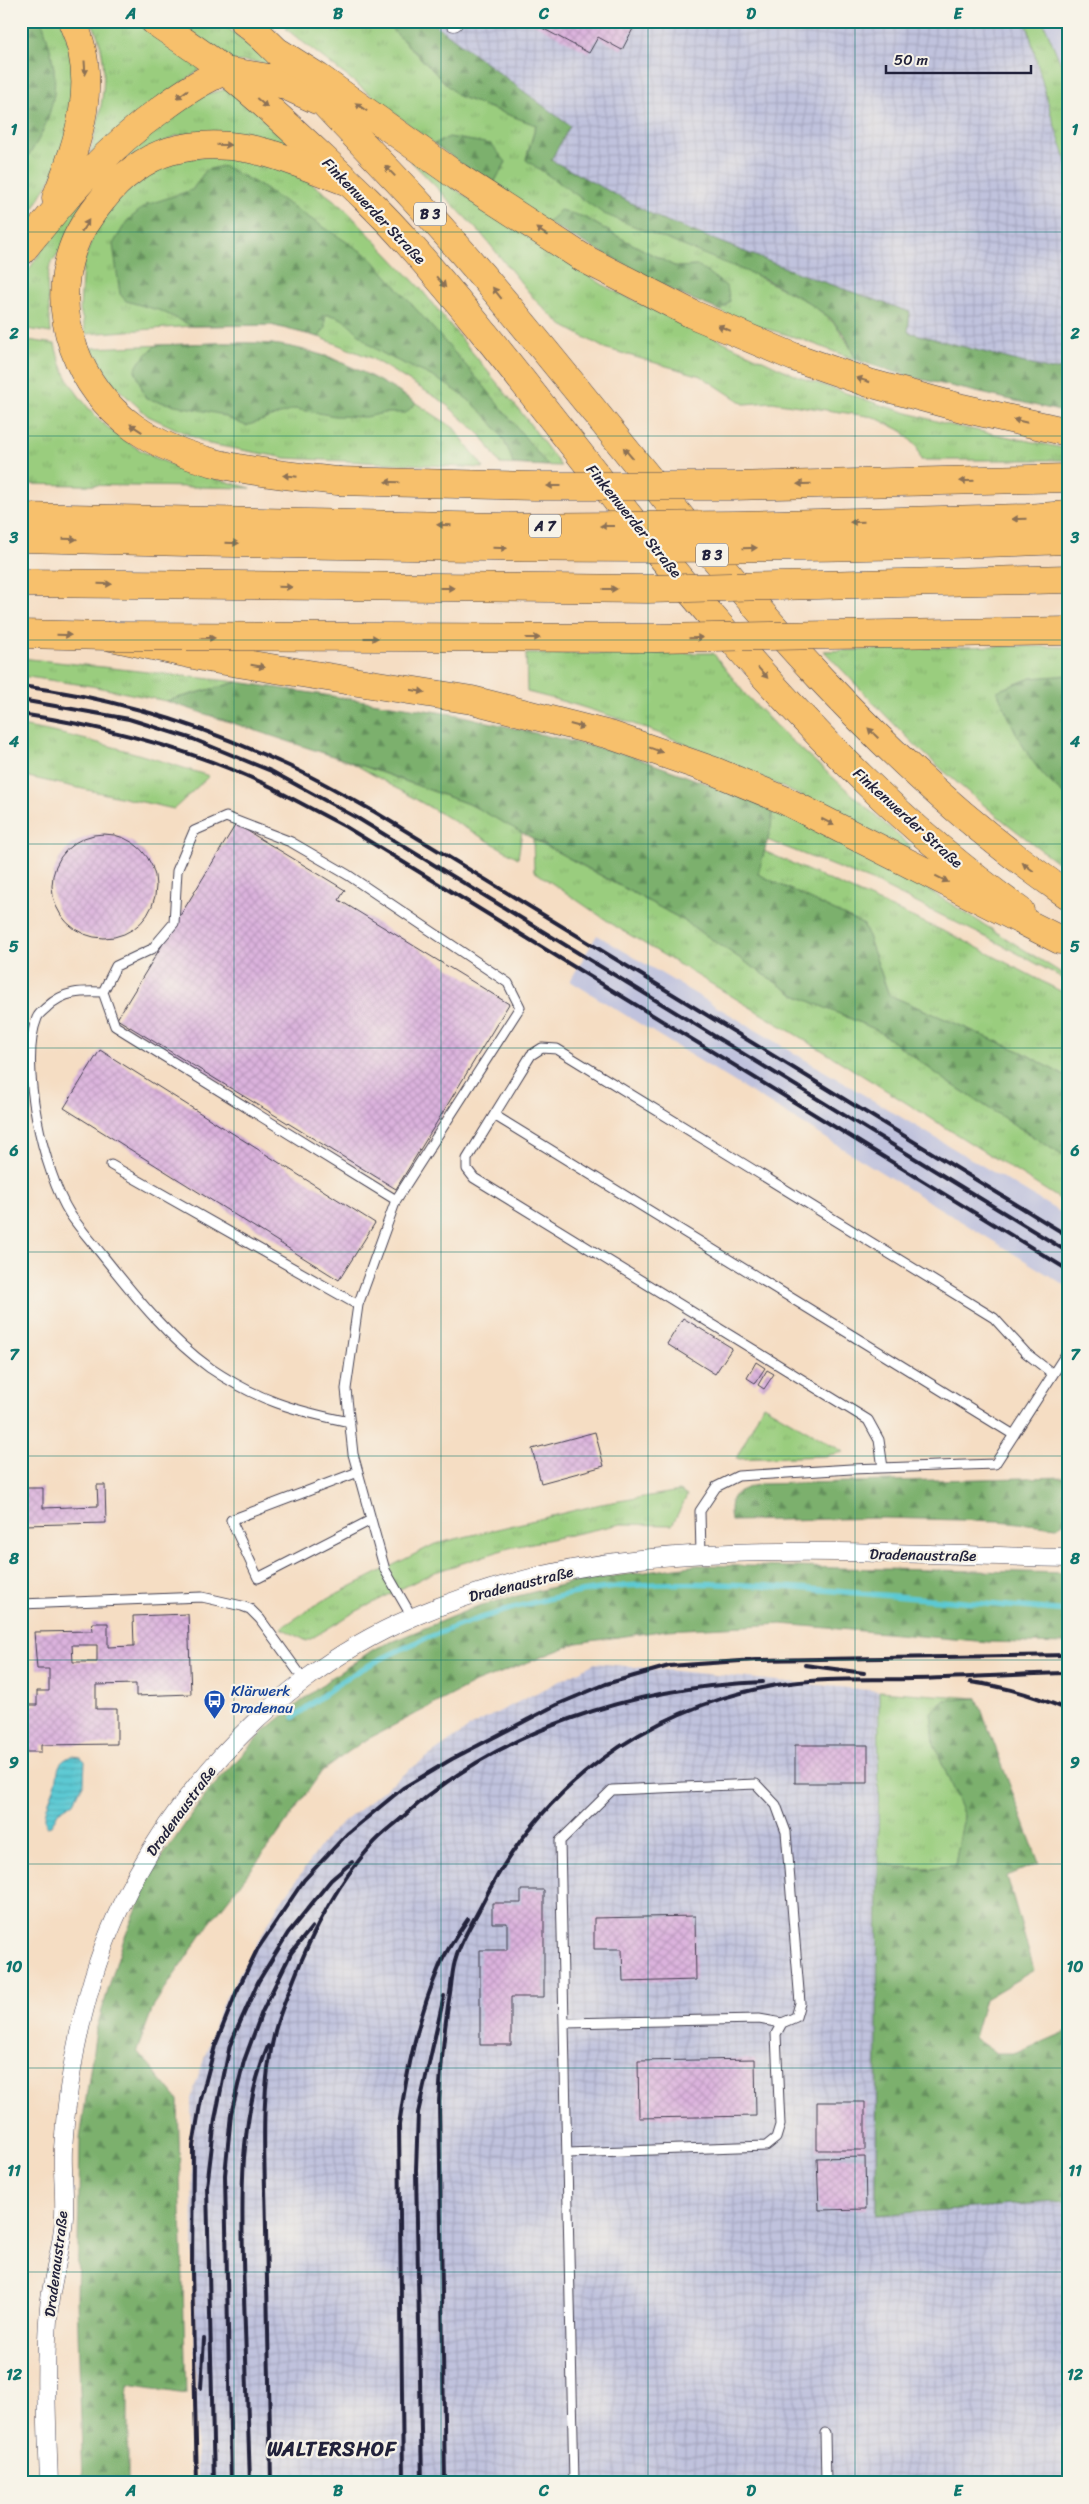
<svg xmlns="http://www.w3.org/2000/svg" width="1089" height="2504" font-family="Sriracha,sans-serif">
<defs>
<pattern id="industrial-grid" width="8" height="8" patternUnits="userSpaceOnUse" patternTransform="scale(1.25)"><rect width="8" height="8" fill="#c0c2dd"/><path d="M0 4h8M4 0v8" fill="none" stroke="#a5a6bf"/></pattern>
<pattern id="grass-tufts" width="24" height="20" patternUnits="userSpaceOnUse" patternTransform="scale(1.25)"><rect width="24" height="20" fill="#9acd7e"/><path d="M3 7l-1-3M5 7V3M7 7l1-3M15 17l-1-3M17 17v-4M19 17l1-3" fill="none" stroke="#84b06e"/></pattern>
<pattern id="forest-firs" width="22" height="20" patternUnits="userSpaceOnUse" patternTransform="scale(1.25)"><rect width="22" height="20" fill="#7bb06d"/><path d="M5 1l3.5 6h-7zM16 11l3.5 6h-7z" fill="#648f5b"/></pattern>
<pattern id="water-rules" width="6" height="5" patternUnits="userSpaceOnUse" patternTransform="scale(1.25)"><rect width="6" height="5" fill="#5cc9d3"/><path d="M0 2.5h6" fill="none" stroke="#50acb6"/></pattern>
<pattern id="building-cross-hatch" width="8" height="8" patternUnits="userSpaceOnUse" patternTransform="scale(1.25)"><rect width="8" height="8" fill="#dbb2dd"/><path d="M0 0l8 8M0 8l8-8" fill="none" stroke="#bc99bf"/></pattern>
</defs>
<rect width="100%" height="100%" fill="#f7f3e8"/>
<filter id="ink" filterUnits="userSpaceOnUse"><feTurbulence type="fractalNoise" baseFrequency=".02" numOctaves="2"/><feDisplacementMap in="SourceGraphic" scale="10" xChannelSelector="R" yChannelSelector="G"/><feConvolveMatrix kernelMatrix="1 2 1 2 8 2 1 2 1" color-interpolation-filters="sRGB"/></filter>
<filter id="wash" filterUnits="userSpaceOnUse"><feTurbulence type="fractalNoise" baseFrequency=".0096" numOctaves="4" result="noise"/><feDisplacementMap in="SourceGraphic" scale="20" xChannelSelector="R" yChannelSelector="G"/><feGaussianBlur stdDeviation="1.12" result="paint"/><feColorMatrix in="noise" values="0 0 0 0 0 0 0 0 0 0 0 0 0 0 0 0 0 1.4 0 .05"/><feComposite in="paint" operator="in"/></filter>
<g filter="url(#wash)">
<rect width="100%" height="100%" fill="#f5ddc3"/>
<path fill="url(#industrial-grid)" d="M430,21H1026L1051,114L1068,165V367L1051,370L908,332L910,312L806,276L658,218L551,160L570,126Z
M595,1663L879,1691L876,2215L1068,2201V2483H197L191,2099L221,2006L280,1903L330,1833L406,1772L473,1725Z"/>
<path fill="#c0c2dd" d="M1043,21H1068V81Z
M597,935L1068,1217V1287L570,981Z"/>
<path fill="url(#grass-tufts)" stroke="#5e785c" d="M21,21H64L80,98L60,162L21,231Z
M91,21H134L203,67L90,154C101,112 114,63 91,21Z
M175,21H219L275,65L247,61L231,62Z
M291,21H384L458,96L536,125L526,159L806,301C834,320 842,329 856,360L801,339L740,321L721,311L730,301L699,266L676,267L615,235L584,217L547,223L492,186L506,162L434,144L286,29Z
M1026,21H1043L1068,81V165L1051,114Z
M232,88L299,149L245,135L201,132L176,136L117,165L76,218L61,249L50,265L47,282L51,333L21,328V282L67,211L103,169L202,95Z
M224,153L302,176L343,207L420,288L524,416L561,466L500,464L481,435L442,401L371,358L319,337L271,325L192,326L86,334L80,309L83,264L99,219L141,176L177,160Z
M410,160L608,288L799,377L884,406L950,425L1068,449V460H921L917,447L902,431L874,417L772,402L744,404L701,376L604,348L562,325L536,301L483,236Z
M21,339L55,344C59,363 67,380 79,396C122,455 183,471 251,488L21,484Z
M217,343L272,344L330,357L399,392L454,428L484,468L286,458L209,444L148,416L112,383L91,348Z
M998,646L1068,647V870C1010,827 952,782 901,731C875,705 850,678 824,651Z
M713,653L745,694L782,732L911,847L908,851C787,787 661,724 527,692L526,654Z
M21,658L238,682L166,701L91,686L21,676Z
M21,726C86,737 146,756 209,776L174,809L24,776L21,1069Z
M349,761L471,805L522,832L518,858Z
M773,808L895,869L1068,977V981L1006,947L874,882L767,840Z
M533,839L683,920L793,994L877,1030L948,1082L1068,1159V1204L828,1054L615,926L534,871Z
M764,851L959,938L1068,995V1078L1024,1053L889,995L864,925L757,874Z
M763,1405L844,1452L824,1456L736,1459Z
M680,1491L687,1496L672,1525L621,1524L509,1548L432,1573L355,1612L307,1641L281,1628L322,1601L435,1544L601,1504Z
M879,1691L977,1698L945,1700L951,1781L964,1816L955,1865C928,1869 905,1869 878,1863Z"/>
<path fill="url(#forest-firs)" stroke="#4e6954" d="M21,21H42C47,37 52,54 54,70C58,100 43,139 24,161H21Z
M384,21H430L570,126L551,160L659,218L806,276L910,312L908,332L1051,370L1068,367V413L907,376L856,360L845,335L830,318L806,301L765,279L604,214L526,160L536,125L458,96Z
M449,137L491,144L506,162L492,186L434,144Z
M223,166L254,182L370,257L483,385L548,466L513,464C503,423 465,393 429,375C411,366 390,359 374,348C357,336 348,314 325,315V328L319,337L271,325L192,326L161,311L126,301L120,294L113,244L127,221L146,205L192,190L206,170Z
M560,210L584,217L615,235L676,267L699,266L727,287L730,301L721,311L681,295L547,223Z
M217,343C235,343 253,342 271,344C323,349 373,375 416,403L406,413H384L366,417L335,416L295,409L246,426L219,414L146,399L135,370L140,361L156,345Z
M1068,675V797C1030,771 1015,731 997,691L1031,678Z
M238,682L458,715L629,755L773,808L771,828L758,874L864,925L889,995L1024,1053L1068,1078V1159L948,1082L877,1030L793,994L683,920L471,805L372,769L166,701Z
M1068,1477V1520L1057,1527L999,1521L883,1518L731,1521C727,1493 736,1491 760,1484Z
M699,1565L1068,1573V1644L988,1642L782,1624L667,1630L577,1643L475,1683L362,1742L322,1771L274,1840L209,1924L154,2005L137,2051L178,2100L186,2394L128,2385V2483H83L77,2300L80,2139L96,2030L122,1944L152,1872L205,1795L264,1731L328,1680L374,1649L478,1606L577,1581Z
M977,1698L1039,1863L1007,1876L1034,1970L985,1999L974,2038L996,2053H1017L1068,2031V2201L876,2215L878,1863C905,1869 928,1870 955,1865L964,1816L934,1744L931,1712L945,1700Z"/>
<path fill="url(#water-rules)" stroke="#3f7687" d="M71,1756L81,1757L85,1761L84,1782L74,1802L58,1812L51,1826L47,1827C40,1814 53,1795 56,1782C58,1776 57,1768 61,1763C63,1760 68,1758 71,1756Z"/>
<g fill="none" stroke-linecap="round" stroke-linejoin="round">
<path stroke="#5cc9d3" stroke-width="5.5" d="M294,1717C313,1703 331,1688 350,1676C424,1632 538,1594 625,1586C699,1580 772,1586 846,1592C920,1598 994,1605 1068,1611"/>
</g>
<g id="blocks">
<path fill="url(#building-cross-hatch)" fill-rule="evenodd" d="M529,21H637L622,50L598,37L589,53Z
M236,824L345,890L339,900L509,1004L396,1189L117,1019Z
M52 886a52 52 0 1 1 104 0a52 52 0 1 1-104 0Z
M100,1050L375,1223L339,1280L64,1108Z
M683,1318L732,1348L715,1374L667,1344Z
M756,1362L765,1368L755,1383L747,1378Z
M767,1370L774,1374L764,1389L758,1385Z
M595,1432L604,1466L541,1483L532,1449Z
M97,1485H105L106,1523L24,1525L23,1488H43V1508L98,1506Z
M188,1614L191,1694L136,1696V1684L96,1685V1709H117V1744L41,1745V1752H21V1705H37V1691H49V1669H37L34,1632L93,1631L92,1623H108V1647L134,1646L133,1616ZM72,1645H97V1662H73Z
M795,1745H868V1783H795Z
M521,1890H544V1997H511V2045H480V1950H507V1923H492V1903H521Z
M695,1916L696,1980L623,1982L622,1949H594V1918Z
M755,2059L756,2116L639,2118L638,2061Z
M817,2102H865V2150H817Z
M865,2157L866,2209L819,2210L817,2158Z"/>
</g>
</g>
<g filter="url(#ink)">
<use href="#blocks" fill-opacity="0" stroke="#423e4f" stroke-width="1"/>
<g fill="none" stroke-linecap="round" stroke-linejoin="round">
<defs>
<path id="service" d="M103,992C81,991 64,991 47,1007C44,1010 39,1013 37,1018C18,1064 44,1173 70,1214C80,1229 92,1242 103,1256C135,1296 168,1338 210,1368C257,1400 295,1411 350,1422
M494,1115L1014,1435
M111,1165L358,1305
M396,1200L115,1026L103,992L116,966L152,949L174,923L177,871L194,831L226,817L291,842L348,875L508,983L520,1007L396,1200L358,1305L346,1389L353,1454L385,1570L412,1617
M883,1468L879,1440L868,1420L474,1178L467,1169V1159L531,1055L542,1048L557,1049L994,1318L1026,1353L1053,1374
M358,1472L231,1520L258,1578L371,1520
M701,1555L700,1511L716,1487L738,1476L851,1469L995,1464L1068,1351
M21,1604L202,1597L242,1606L250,1609L260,1619L305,1681
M565,2023L759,2019L782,2023
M568,2153L766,2146L776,2138L780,2125L776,2034L782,2023L796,2017L800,2003L786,1832L776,1805L756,1784L612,1790L560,1841L574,2483
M825,2433L826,2483
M21,2453L22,2483"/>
<path id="minor" d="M453,21L454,22
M49,2483C47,2424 44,2365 49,2307C52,2276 63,2246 64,2216C65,2193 62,2171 63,2149C66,2096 75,2043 89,1992C132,1833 261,1681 413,1617C484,1587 564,1567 640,1559C780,1545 927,1555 1068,1558"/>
<path id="primary" d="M154,21C178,38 203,53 226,72C260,99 292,129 324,159C353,186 382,213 408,243C518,367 612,503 721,627C810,730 908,831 1020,911
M243,21C274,45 298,74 324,103C342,122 360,141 378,160C611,402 786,703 1068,895
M225,71L269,78L317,100"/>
<path id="motorway" d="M280,53L318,77L458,177L583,258L692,314L794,357L869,383L962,408L1068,432
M56,198C79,140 100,81 72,21
M21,252C66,197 104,150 163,108C183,93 202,80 225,71
M338,481C268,473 192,469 133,427C78,387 50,315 72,250C78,232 91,213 103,199C119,178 145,158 170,151C236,133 288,160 348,182
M21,634L107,636L213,659L472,700L610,735L714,771L784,800L1060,940"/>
</defs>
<use href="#service" stroke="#423e4f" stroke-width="11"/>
<use href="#minor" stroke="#423e4f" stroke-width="19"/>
<use href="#primary" stroke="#423e4f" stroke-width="29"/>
<use href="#motorway" stroke="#423e4f" stroke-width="29"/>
<use href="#service" stroke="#fff" stroke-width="9"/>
<use href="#minor" stroke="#fff" stroke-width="18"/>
<use href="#primary" stroke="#f7c06c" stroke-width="28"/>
<use href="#motorway" stroke="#f7c06c" stroke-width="28"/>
<path stroke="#22223b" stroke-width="4" d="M21,686C111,697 198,724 280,762C313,776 344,795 375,812L1068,1236
M21,700L129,719L193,739L271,771L359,819L1068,1252
M21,714C109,727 200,752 280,791
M274,789L346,827L1068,1270
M805,1665L864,1673
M970,1682C1004,1686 1036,1696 1068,1710
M201,2388L204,2339
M197,2483L192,2272L193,2146L201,2099L215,2046L236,1993L257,1950L304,1880L347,1834L403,1788L452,1759L556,1705L606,1684L669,1666L755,1660L1068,1655
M214,2483L207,2187L215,2119L230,2045L258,1982L288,1933L331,1880L352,1862
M231,2483L225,2175L231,2114L244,2061L262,2012L291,1953L312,1927
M250,2483C248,2421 246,2359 244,2297C242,2214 236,2124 268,2046
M271,2483C269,2398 268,2313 266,2229C265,2164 259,2094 275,2031C279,2015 286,1999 292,1984C311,1934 335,1886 371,1846C380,1835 393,1826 404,1816C501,1729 634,1687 763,1682
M403,2483L399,2125C407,2070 418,2016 440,1965C447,1949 458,1934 468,1919
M422,2483L416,2170L418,2113L444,1996
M445,2483L439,2102C441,2065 444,2029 450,1993C452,1981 452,1969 456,1958C461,1940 473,1922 481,1906C540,1786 645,1709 777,1685C822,1677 868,1680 913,1679C965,1678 1016,1674 1068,1673"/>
<defs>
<path id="motorway-bridge" d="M338,481L535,486H733L1068,478
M21,517L502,527L735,525L1027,518L1068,515
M21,538C370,547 719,554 1068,540
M21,583L648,589L1068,579
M107,636L656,638L1068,631"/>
</defs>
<use href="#motorway-bridge" stroke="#423e4f" stroke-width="29" stroke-linecap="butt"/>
<use href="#motorway-bridge" stroke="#f7c06c" stroke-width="28"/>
</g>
<defs><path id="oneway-solid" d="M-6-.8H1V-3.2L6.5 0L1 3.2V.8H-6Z" transform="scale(1.25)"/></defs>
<g fill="#8c7154">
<use href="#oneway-solid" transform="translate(85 68) rotate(86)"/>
<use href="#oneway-solid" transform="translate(182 94) rotate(144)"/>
<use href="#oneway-solid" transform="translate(262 103) rotate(41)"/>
<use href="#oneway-solid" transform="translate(361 107) rotate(-145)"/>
<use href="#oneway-solid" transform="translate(224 145) rotate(1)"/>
<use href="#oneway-solid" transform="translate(390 171) rotate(-134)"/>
<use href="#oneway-solid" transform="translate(85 226) rotate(-58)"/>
<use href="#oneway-solid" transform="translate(542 232) rotate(-147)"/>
<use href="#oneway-solid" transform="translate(441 282) rotate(49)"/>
<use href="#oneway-solid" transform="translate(497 293) rotate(-128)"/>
<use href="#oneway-solid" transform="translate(724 328) rotate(-157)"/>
<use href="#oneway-solid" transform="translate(863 380) rotate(-162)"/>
<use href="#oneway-solid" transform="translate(1020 421) rotate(-167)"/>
<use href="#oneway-solid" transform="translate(136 428) rotate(-147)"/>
<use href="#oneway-solid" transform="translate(628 453) rotate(-130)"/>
<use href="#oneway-solid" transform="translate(290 476) rotate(-174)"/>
<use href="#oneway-solid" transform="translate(967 481) rotate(179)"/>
<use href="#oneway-solid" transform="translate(392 482) rotate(-178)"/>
<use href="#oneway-solid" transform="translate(804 484) rotate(179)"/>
<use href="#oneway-solid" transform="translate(554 486) rotate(-180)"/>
<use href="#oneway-solid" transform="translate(1019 519) rotate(179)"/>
<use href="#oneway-solid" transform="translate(857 522) rotate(179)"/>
<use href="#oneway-solid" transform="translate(444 525) rotate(-179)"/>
<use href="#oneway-solid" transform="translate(607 526) rotate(180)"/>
<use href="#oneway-solid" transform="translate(70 539) rotate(1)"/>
<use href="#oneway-solid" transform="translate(232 543) rotate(1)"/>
<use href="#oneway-solid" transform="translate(500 548) rotate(1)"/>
<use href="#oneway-solid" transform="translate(750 548) rotate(-1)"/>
<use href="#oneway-solid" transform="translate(105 584) rotate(1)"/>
<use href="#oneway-solid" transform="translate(285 587) rotate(1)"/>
<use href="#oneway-solid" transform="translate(447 588)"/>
<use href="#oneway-solid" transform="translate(610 589)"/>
<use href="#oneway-solid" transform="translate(64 635) rotate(2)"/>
<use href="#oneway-solid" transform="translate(208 638)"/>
<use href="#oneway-solid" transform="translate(371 638)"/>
<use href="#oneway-solid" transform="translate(533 638)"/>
<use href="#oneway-solid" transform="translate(696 638) rotate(-1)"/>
<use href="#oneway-solid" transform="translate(258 666) rotate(10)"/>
<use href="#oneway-solid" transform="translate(763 673) rotate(48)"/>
<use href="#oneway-solid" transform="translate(418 691) rotate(9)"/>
<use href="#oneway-solid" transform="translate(577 726) rotate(15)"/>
<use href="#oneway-solid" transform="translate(873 733) rotate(-135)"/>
<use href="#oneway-solid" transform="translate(656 750) rotate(20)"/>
<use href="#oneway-solid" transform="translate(828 822) rotate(27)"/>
<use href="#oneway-solid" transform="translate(1028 867) rotate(-143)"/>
<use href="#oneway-solid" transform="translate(942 879) rotate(27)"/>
</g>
</g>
<path fill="none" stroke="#0f766e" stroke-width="1" stroke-opacity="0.55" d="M234,21V2483M441,21V2483M648,21V2483M855,21V2483M21,232H1068M21,436H1068M21,640H1068M21,844H1068M21,1048H1068M21,1252H1068M21,1456H1068M21,1660H1068M21,1864H1068M21,2068H1068M21,2272H1068"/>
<defs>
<symbol id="bus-pin" viewBox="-11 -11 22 30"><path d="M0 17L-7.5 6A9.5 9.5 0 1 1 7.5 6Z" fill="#1a4fb4" stroke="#f7f3e8"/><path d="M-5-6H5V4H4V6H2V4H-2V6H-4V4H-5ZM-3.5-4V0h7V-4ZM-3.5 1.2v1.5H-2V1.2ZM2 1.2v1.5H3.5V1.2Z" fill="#fff"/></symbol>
</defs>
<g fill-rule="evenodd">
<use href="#bus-pin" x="202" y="1688" width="25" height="34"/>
</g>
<g text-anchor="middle" stroke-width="4.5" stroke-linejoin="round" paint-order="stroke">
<g fill="#f7f3e8" stroke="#62616f" stroke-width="1">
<rect x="414" y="202.5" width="32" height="23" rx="4"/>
<rect x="529" y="514.5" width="32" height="23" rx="4"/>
<rect x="696" y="543.5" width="32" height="23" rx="4"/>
</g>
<g font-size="14" font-weight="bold" fill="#22223b">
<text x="430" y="219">B 3</text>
<text x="545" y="531">A 7</text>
<text x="712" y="560">B 3</text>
</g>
<g font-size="15" fill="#22223b" stroke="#f7f3e8">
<text transform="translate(374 211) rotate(46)" y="5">Finkenwerder Straße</text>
<text transform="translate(634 521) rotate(51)" y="5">Finkenwerder Straße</text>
<text transform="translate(908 818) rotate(42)" y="5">Finkenwerder Straße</text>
<text transform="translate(923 1555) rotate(1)" y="5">Dradenaustraße</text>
<text transform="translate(521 1584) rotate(-14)" y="5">Dradenaustraße</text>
<text transform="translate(181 1811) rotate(-54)" y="5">Dradenaustraße</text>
<text transform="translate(56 2264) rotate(-83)" y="5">Dradenaustraße</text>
</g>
<g font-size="15" fill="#164399" stroke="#f7f3e8" text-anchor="start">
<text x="231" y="1696">Klärwerk<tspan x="231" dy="17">Dradenau</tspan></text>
</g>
<g font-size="20" font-weight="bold" letter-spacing="1" fill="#22223b" stroke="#f7f3e8">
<text x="332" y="2456">WALTERSHOF</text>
</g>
</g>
<rect width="1089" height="2504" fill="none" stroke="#f7f3e8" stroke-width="55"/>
<path d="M886 65v8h145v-8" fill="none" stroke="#22223b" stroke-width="2.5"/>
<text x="894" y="65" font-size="15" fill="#22223b" stroke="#f7f3e8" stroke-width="4" paint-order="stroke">50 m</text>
<rect x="28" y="28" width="1034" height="2448" fill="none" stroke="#0f766e" stroke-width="2"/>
<g font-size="16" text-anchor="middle" font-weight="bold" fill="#0f766e">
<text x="131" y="19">A</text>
<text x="338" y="19">B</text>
<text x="544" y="19">C</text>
<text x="751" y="19">D</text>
<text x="958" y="19">E</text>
<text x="14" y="135">1</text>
<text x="1075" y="135">1</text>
<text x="14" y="339">2</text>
<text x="1075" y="339">2</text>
<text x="14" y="543">3</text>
<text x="1075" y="543">3</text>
<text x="14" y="747">4</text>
<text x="1075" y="747">4</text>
<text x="14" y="952">5</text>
<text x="1075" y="952">5</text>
<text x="14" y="1156">6</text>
<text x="1075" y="1156">6</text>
<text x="14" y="1360">7</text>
<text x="1075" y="1360">7</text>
<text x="14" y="1564">8</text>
<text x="1075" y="1564">8</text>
<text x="14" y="1768">9</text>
<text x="1075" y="1768">9</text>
<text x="14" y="1972">10</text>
<text x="1075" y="1972">10</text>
<text x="14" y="2176">11</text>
<text x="1075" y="2176">11</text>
<text x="14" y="2380">12</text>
<text x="1075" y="2380">12</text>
<text x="131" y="2496">A</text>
<text x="338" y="2496">B</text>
<text x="544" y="2496">C</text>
<text x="751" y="2496">D</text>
<text x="958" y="2496">E</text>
</g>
</svg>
